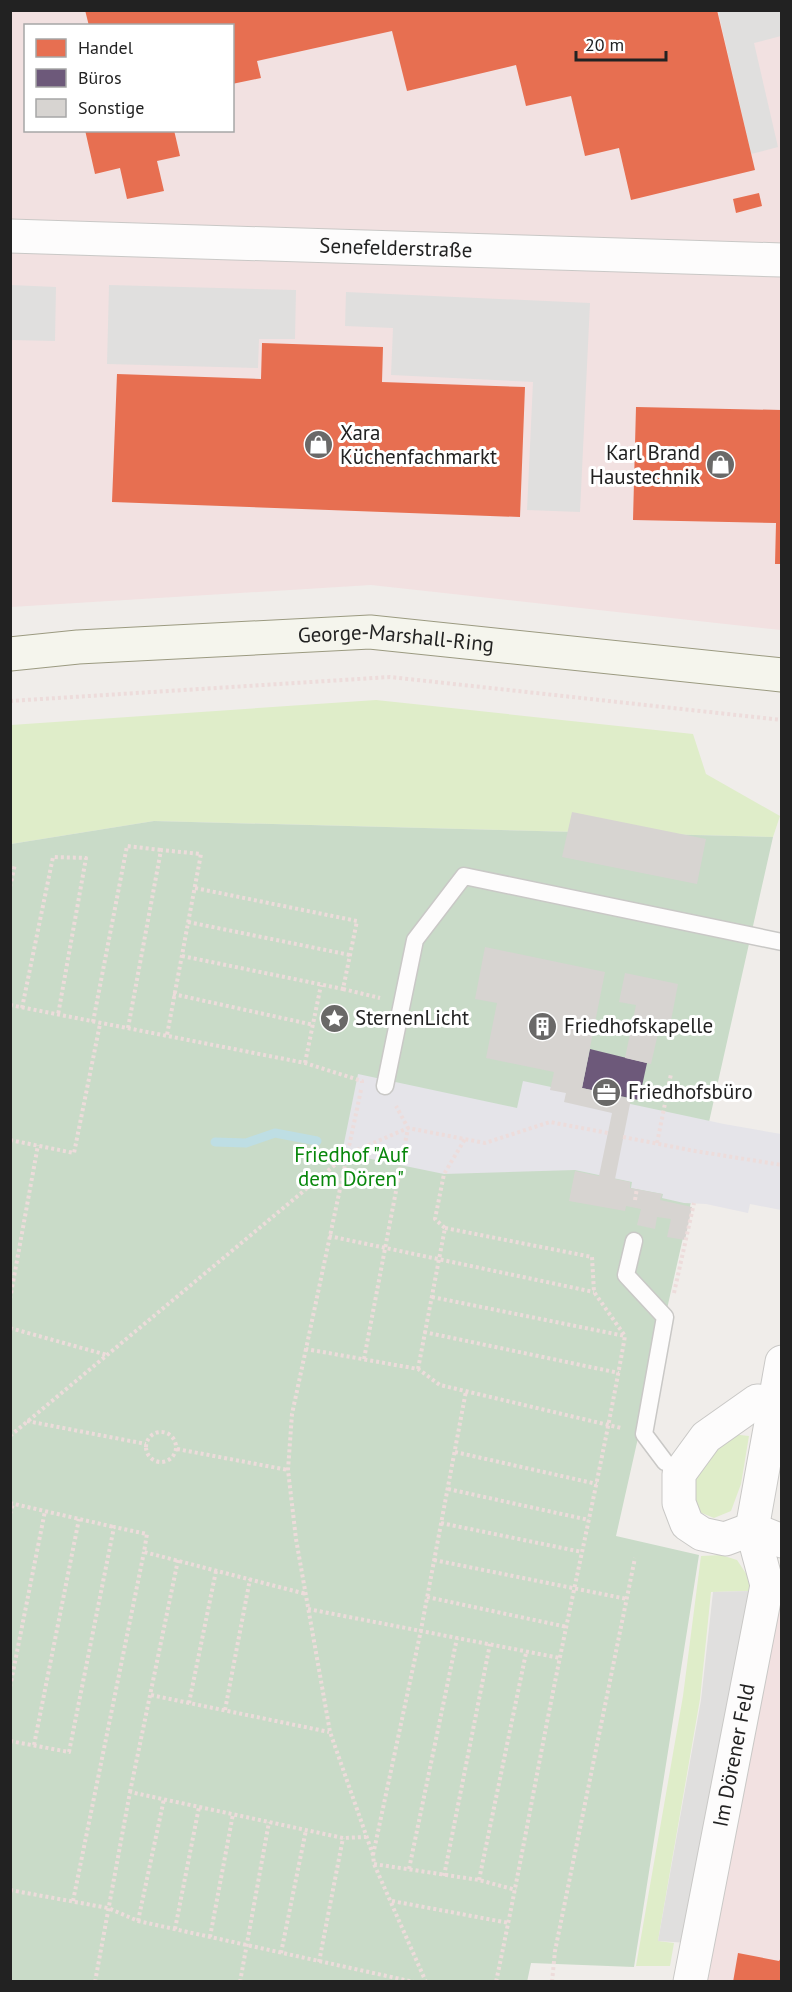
<svg xmlns="http://www.w3.org/2000/svg" width="792" height="1992" font-family="'PT Sans',sans-serif">
<rect width="100%" height="100%" fill="#f0edea"/>
<path fill="#f2e1e1" fill-rule="evenodd" d="M11,11H781V630L371,585L11,607ZM26,26H232V130H26Z
M781,1583V1981H701Z"/>
<path fill="#dfedc9" d="M376,700L693,734L706,774L780,816L773,837L154,821L11,844V725Z
M732,1434L749,1436L741,1484L731,1511L714,1518L692,1509L689,1480L710,1448Z
M721,1555L737,1560L751,1581L749,1591L711,1592L700,1699L658,1941L674,1943L670,1966H636L683,1696L701,1556Z"/>
<path fill="#c9dbc8" d="M154,821L773,837L616,1536L699,1555L634,1967L531,1963L527,1982H11V844Z"/>
<path fill="#e0dfde" d="M718,11H781V36L754,43L778,147L751,154Z
M11,285L56,287L55,341L11,340Z
M109,285L296,290L295,339H259L258,368L107,364Z
M346,292L590,303L580,512L527,510L533,382L391,375L393,328L345,326Z
M749,1591L688,1943L658,1941L701,1700L713,1592Z"/>
<path fill="#e5e4e9" d="M358,1074L517,1108L523,1081L724,1124L781,1134V1210L750,1204L748,1213L706,1204L684,1203L662,1198L663,1194L631,1188L632,1182L575,1170L444,1174L342,1153Z"/>
<path fill="#e76f51" d="M85,10H717L755,170L631,200L619,148L585,156L571,96L526,106L516,65L407,91L392,31L257,61L261,78L232,84V26H89Z
M85,130H174L180,156L157,161L164,191L127,199L120,168L95,174Z
M759,193L762,206L736,213L733,199Z
M262,343L383,347L382,382L525,387L520,517L112,502L117,374L261,379Z
M636,407L782,410V564H775L776,523L633,520Z
M738,1953L779,1961L782,1956V1982H733Z"/>
<path fill="#6d597a" d="M590,1049L647,1063L639,1100L582,1088Z"/>
<g fill="none" stroke-linecap="round" stroke-linejoin="round">
<path stroke="#bedee4" stroke-width="9" d="M215,1142L246,1143L275,1133L317,1141"/>
</g>
<path fill="#d7d4d1" d="M572,812L706,839L697,884L562,857Z
M485,947L605,972L582,1088L631,1099L615,1179L630,1182V1188L662,1194L660,1200L692,1207L685,1240L667,1237L671,1219L657,1217L655,1229L637,1225L641,1209L626,1206L625,1211L569,1201L575,1171L599,1176L612,1113L564,1102L566,1093L550,1090L554,1072L486,1058L497,1003L475,999Z
M625,973L678,984L669,1031L659,1029L651,1064L625,1058L636,1005L619,1002Z"/>
<g fill="none" stroke-linecap="round" stroke-linejoin="round">
<defs>
<path id="lane" d="M385,1086L415,940L464,876L782,942
M634,1241L626,1275L665,1317L644,1434L665,1462"/>
<g id="street">
<path id="s1" d="M10,236L782,260"/>
<path d="M774,1403L757,1401L706,1437L679,1474V1503L687,1524L702,1534L725,1539L752,1529L782,1541"/>
<path id="s2" d="M690,1982L767,1585L752,1529L782,1362"/>
</g>
<g id="secondary">
<path id="s3" d="M10,654L78,647L370,632L782,675"/>
</g>
</defs>
<use href="#lane" stroke="#c9c8c6" stroke-width="19"/>
<use href="#street" stroke="#c9c8c6" stroke-width="35"/>
<use href="#secondary" stroke="#9b9a80" stroke-width="35"/>
<path stroke="#eddcdb" stroke-width="4" stroke-dasharray="3 3" stroke-linecap="butt" d="M10,701L390,677L782,720
M10,887L15,864
M188,922L350,955
M182,956L343,989L357,921L195,888
M343,989L380,998
M173,994L314,1025
M10,1005L305,1063L362,1081V1083
M22,1008L53,857L86,858L58,1015
M93,1022L127,846L161,850
M128,1028L161,850L201,854L167,1035
M305,1063L321,985
M361,1090L306,1349L418,1369L440,1385L621,1428
M623,1137L695,1151L782,1165
M10,1140L74,1153L100,1024
M657,1143L671,1074
M635,1200L637,1188
M445,1228L592,1257L594,1292L625,1336C606,1444 582,1550 560,1657C538,1765 519,1874 496,1982
M329,1236L594,1292
M674,1293L694,1203
M432,1297L625,1336
M10,1299L38,1145
M10,1328L107,1355
M424,1332L619,1373
M306,1349L292,1414L288,1470L296,1539L330,1732L373,1855L374,1864L426,1982
M364,1359L408,1128L396,1106
M418,1369L445,1228L435,1219L444,1174L465,1139
M27,1421L146,1444
M146 1447a15 15 0 1 1 30 0a15 15 0 1 1-30 0Z
M10,1436L348,1154L408,1128L485,1143L550,1122L608,1133
M177,1449L288,1470
M455,1452L597,1484
M448,1489L589,1520
M10,1503L114,1527
M10,1514L13,1504
M441,1523L582,1552
M434,1560L627,1599
M216,1571L189,1703L329,1732
M427,1597L567,1627
M308,1609L560,1658
M10,1687L45,1511
M151,1695L189,1703
M225,1710L250,1579
M10,1741L69,1752L114,1527L147,1534L144,1552L306,1594
M34,1745L79,1519
M130,1792L178,1560
M373,1855L421,1630L466,1391
M374,1864L479,1880L516,1890
M409,1869L457,1638
M444,1876L490,1644
M479,1880L526,1653
M10,1890L108,1908L138,1921L414,1982
M73,1901L144,1552
M392,1901L509,1923
M138,1921L164,1799
M175,1929L199,1807
M210,1937L233,1814
M281,1953L306,1830
M319,1962L343,1838
M95,1982L130,1792L343,1838L366,1837
M240,1982L269,1822
M552,1982L555,1951L635,1558"/>
<use href="#lane" stroke="#fdfcfc" stroke-width="16"/>
<use href="#street" stroke="#fdfcfc" stroke-width="33"/>
<use href="#secondary" stroke="#f5f5ed" stroke-width="33"/>
</g>
<defs>
<symbol id="shop-disc" viewBox="-11 -11 22 22"><circle r="9.5" fill="#6a6968" stroke="#fff"/><path d="M-5-2.5h2.3a2.7 3.5 0 0 1 5.4 0H5L5.5 6h-11ZM-1.5-2.5h3a1.5 2.3 0 0 0-3 0Z" fill="#fff"/></symbol>
<symbol id="sight-disc" viewBox="-11 -11 22 22"><circle r="9.5" fill="#6a6968" stroke="#fff"/><path d="M0-6L1.8-2.2L6-1.7L2.9 1.2L3.7 5.4L0 3.3L-3.7 5.4L-2.9 1.2L-6-1.7L-1.8-2.2Z" fill="#fff"/></symbol>
<symbol id="building-disc" viewBox="-11 -11 22 22"><circle r="9.5" fill="#6a6968" stroke="#fff"/><path d="M-4-6H4V6H1V3H-1V6H-4ZM-2.5-4.3h1.7v1.8h-1.7ZM.8-4.3h1.7v1.8H.8ZM-2.5-1h1.7V.8h-1.7ZM.8-1h1.7V.8H.8Z" fill="#fff"/></symbol>
<symbol id="office-disc" viewBox="-11 -11 22 22"><circle r="9.5" fill="#6a6968" stroke="#fff"/><path d="M-6-3h4V-5.5h4V-3h4V5H-6ZM-1-4.5V-3h2v-1.5ZM-6 0V1H6V0Z" fill="#fff"/></symbol>
</defs>
<g fill-rule="evenodd">
<use href="#shop-disc" x="302" y="428" width="33" height="33"/>
<use href="#shop-disc" x="704" y="448" width="33" height="33"/>
<use href="#sight-disc" x="318" y="1002" width="33" height="33"/>
<use href="#building-disc" x="526" y="1010" width="33" height="33"/>
<use href="#office-disc" x="590" y="1076" width="33" height="33"/>
</g>
<g text-anchor="middle" stroke-width="6" stroke-linejoin="round" paint-order="stroke">
<g font-size="21" fill="#222" stroke="#fff">
<text dy="7" stroke="none"><textPath href="#s1" startOffset="386">Senefelderstraße</textPath></text>
<text dy="7" stroke="none"><textPath href="#s3" startOffset="387">George-Marshall-Ring</textPath></text>
<text dy="7" stroke="none"><textPath href="#s2" startOffset="231">Im Dörener Feld</textPath></text>
</g>
<g font-size="21" fill="#222" stroke="#fff" text-anchor="start">
<text x="340" y="440">Xara<tspan x="340" dy="24">Küchenfachmarkt</tspan></text>
<text x="700" y="460" text-anchor="end">Karl Brand<tspan x="700" dy="24">Haustechnik</tspan></text>
<text x="355" y="1025">SternenLicht</text>
<text x="564" y="1033">Friedhofskapelle</text>
<text x="628" y="1099">Friedhofsbüro</text>
</g>
<g font-size="21" fill="#08870b" stroke="#fff">
<text x="351" y="1162">Friedhof "Auf<tspan x="351" dy="24">dem Dören"</tspan></text>
</g>
</g>
<rect width="792" height="1992" fill="none" stroke="#222222" stroke-width="24"/>
<rect x="24" y="24" width="210" height="108" fill="#ffffff" stroke="#a7a7a7" stroke-width="1.5"/>
<rect x="36" y="39" width="30" height="18" fill="#e76f51" stroke="#a7a7a7" stroke-width="1.5"/>
<text x="78" y="54" font-size="18" fill="#222222">Handel</text>
<rect x="36" y="69" width="30" height="18" fill="#6d597a" stroke="#a7a7a7" stroke-width="1.5"/>
<text x="78" y="84" font-size="18" fill="#222222">Büros</text>
<rect x="36" y="99" width="30" height="18" fill="#d7d4d1" stroke="#a7a7a7" stroke-width="1.5"/>
<text x="78" y="114" font-size="18" fill="#222222">Sonstige</text>
<path d="M576 51v9h90v-9" fill="none" stroke="#222222" stroke-width="3"/>
<text x="585" y="51" font-size="18" fill="#222222" stroke="#ffffff" stroke-width="4.5" paint-order="stroke">20 m</text>
</svg>
